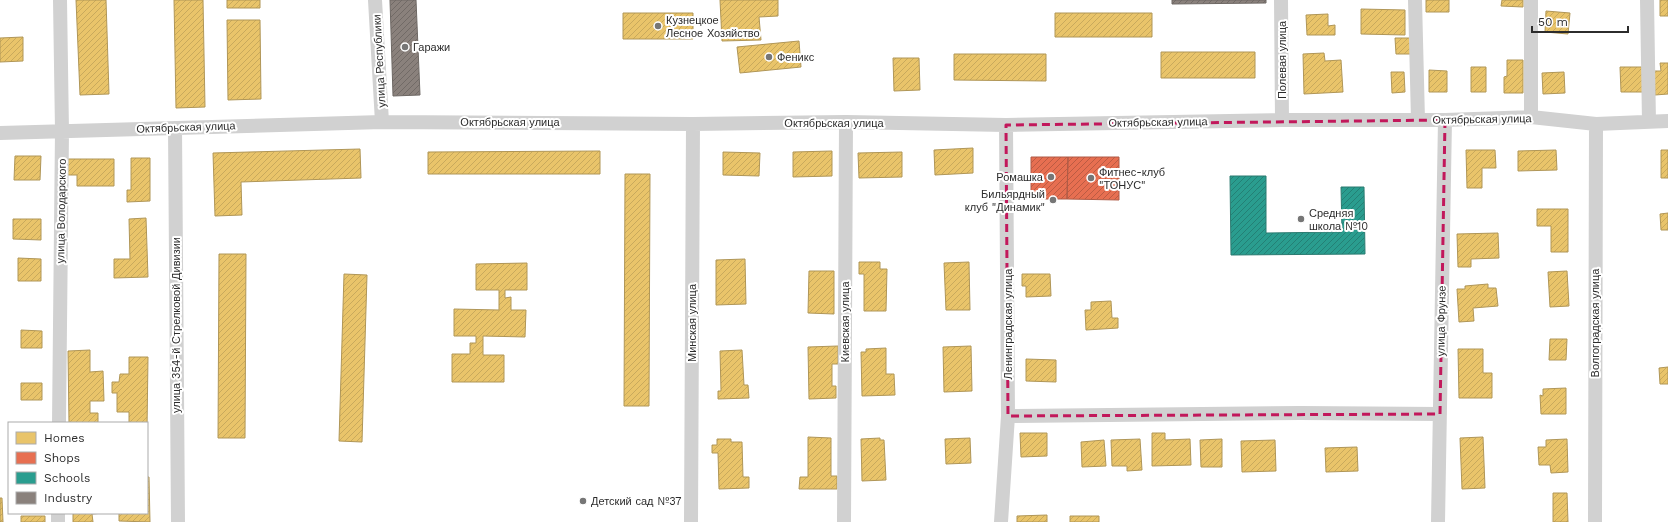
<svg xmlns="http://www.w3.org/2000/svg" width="1668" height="522" font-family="'Work Sans',sans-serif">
<defs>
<pattern id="homes-hatch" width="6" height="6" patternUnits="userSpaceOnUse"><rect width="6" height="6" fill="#e9c46a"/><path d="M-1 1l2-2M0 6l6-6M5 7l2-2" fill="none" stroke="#c8a95c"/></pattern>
<pattern id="shops-hatch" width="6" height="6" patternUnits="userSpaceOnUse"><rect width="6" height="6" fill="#e76f51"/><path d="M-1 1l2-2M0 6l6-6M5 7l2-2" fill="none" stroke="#bb5b43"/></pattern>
<pattern id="schools-hatch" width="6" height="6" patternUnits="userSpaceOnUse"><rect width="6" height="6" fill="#2a9d8f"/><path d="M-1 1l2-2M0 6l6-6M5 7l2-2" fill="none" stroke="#248075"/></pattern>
<pattern id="industry-hatch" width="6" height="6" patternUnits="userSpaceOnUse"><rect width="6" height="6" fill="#8a817c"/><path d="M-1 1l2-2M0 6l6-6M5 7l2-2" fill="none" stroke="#716a66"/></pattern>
</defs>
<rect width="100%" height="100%" fill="#fff"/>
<path fill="url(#homes-hatch)" stroke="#b09657" d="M76,0H106L109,94L80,95Z
M174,0H203L205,107L176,108Z
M227,0H260V8H227Z
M720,0H778V16L759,17L761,40L722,41Z
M1426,0H1449V12H1426Z
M1502,0H1523V7L1501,6Z
M1660,0H1668V16H1660Z
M1361,9L1405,10V35L1361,34Z
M1546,11L1570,13L1568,34L1545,32Z
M623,13H693V39H623Z
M1055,13H1152V37H1055Z
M1328,14V26L1335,25V35H1307L1306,15Z
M227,20H260L261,99L228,100Z
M23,37V61L0,62V38Z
M1395,38H1412V54H1396Z
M799,41L801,67L740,73L737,47Z
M1161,52H1255V78H1161Z
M1324,53L1325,61L1341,60L1343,92L1304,94L1303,54Z
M954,54H1046V81L954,80Z
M893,58H919L920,90L894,91Z
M1507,60H1523V93H1504V77L1507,76Z
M1660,63H1668V94L1655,95L1654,71H1661Z
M1471,67H1486V92H1471Z
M1620,67H1644V92H1621Z
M1429,70L1447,71V92H1429Z
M1391,72H1404L1405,92L1392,93Z
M1564,72L1565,93L1543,94L1542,73Z
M973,148V173L935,175L934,150Z
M360,149L361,178L241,182L242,215L215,216L213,153Z
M1466,150H1495L1496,168H1482V188H1467Z
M1556,150L1557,170L1518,171V151Z
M1661,150H1668V178H1661Z
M600,151V174H428V152Z
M832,151V176L793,177V152Z
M723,152L760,153L759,176L723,175Z
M902,152V177L859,178L858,153Z
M15,156H41L40,180H14Z
M131,158H150V201L127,202V190H131Z
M67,159H114V186H77V175H67Z
M625,174H650L649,406H624Z
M1537,209H1568V252H1551V226H1537Z
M1668,213V230H1661L1660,214Z
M146,218L148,277L114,278V259H130L129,219Z
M13,219H41V240L13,239Z
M1498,233L1499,258L1471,259V267H1458L1457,234Z
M219,254H246L245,438H218Z
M18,258L41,259V281H18Z
M745,259L746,304L716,305V260Z
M859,262H880V269H887L886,311H864V274H859Z
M969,262L970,310H946L944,263Z
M527,263V290H505V298L511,297V310H526L525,337L483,336V355H504V382H452V354H470V343H476V336H454V309L499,310V290H476V264Z
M809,271H834V314L808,313Z
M1567,271L1569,306L1550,307L1548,272Z
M344,274L367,275L362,442L339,441Z
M1022,274H1050L1051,296L1026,297V286H1022Z
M1488,284V288H1496L1498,306L1473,308L1474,321L1459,322L1457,289H1465V286Z
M1111,301L1112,318H1118V328L1086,330L1085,310H1091V302Z
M21,330L42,331V348H21Z
M1550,339H1567L1566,360H1549Z
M838,346V364H832V386H836V398L809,399L808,347Z
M971,346L972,391L944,392L943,347Z
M886,348V374H894L895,395L862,396L861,352H866V349Z
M1458,349H1483V373H1492V398H1459Z
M90,350V372L103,371L104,401H90V413H98V423H69L68,351Z
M742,350L744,385H748L749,398L718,399V391H721L720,351Z
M129,357H148L147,429V423H129V412H117V393H112V382H119L120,374H129Z
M1026,359L1056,360V382L1026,381Z
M1668,367V384H1660L1659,368Z
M21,383H42V400H21Z
M1566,388V414H1541L1540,395L1543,396V389Z
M1020,433H1047V456L1021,457Z
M1152,433H1165V440L1190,439L1191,465L1152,466Z
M808,437L831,438V476H837V489H799L800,477H808Z
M1483,437L1485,488L1462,489L1460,438Z
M880,438V440H884L886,480L862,481L861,439Z
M970,438L971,463L946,464L945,439Z
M717,439H731V442H742L743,477H749V488L719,489L718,453H712V445H717Z
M1140,439L1142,470L1127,471V466H1112L1111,440Z
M1222,439V467H1201L1200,440Z
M1567,439L1568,472L1551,473L1550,465H1539L1538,447H1546V440Z
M1104,440L1106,466L1082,467L1081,442Z
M1275,440L1276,471L1242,472L1241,441Z
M1357,447L1358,471L1326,472L1325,448Z
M147,477H149L150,522L119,521V513H147Z
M1553,493H1567L1568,522H1553Z
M0,498H2L3,522H0Z
M73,513H104L92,514L93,522H73Z
M1047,515V522H1017V516Z
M21,516H45V522H21Z
M1070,516H1099V522H1070Z"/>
<path fill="url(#shops-hatch)" stroke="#af5b46" d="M1031,157H1068L1067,199H1031Z
M1068,157H1119V200L1067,199Z"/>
<path fill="url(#schools-hatch)" stroke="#2b7b71" d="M1230,176H1266V233L1342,232L1341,187H1364L1365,254L1231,255Z"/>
<path fill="url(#industry-hatch)" stroke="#6e6864" d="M390,0H416L420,95L393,96Z
M1172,0H1266V3L1172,4Z"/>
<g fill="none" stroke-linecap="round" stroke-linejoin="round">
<path stroke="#d1d1d1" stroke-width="14" d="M375,0L382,122
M1281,0L1282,120
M1415,0L1418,120
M1647,0L1649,122
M1531,117V0
M175,128L178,522
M0,133L382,122L693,124L846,122L1006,125L1282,120H1445L1531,117L1596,124L1668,121
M1008,416L1300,413L1440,414
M59,423L62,131L60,0
M58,522V513
M691,522L693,124
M844,522L846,122
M1001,522L1008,416L1006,125
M1438,522L1445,120
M1595,522L1596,124"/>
</g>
<path fill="none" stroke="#c2185b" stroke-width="3" stroke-dasharray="8 5" stroke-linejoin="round" d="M1445,120L1440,414L1008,416L1006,125Z"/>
<g fill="#767676" stroke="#fff" stroke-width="1.5">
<circle cx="658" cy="26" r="4"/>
<circle cx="405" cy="47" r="4"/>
<circle cx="769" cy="57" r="4"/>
<circle cx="1051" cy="177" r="4"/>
<circle cx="1091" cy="178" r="4"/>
<circle cx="1053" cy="200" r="4"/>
<circle cx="1301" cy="219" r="4"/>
<circle cx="583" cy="501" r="4"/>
</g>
<g text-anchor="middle" stroke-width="4" stroke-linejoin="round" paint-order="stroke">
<g font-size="11" fill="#2c2c2c" stroke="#fff" text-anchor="start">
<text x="666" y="24">Кузнецкое<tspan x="666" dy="13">Лесное Хозяйство</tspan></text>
<text x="413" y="51">Гаражи</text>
<text x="777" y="61">Феникс</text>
<text x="1099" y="176">Фитнес-клуб<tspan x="1099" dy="13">"ТОНУС"</tspan></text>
<text x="1043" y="181" text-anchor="end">Ромашка</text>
<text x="1045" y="198" text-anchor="end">Бильярдный<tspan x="1045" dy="13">клуб "Динамик"</tspan></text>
<text x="1309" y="217">Средняя<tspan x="1309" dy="13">школа №10</tspan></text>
<text x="591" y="505">Детский сад №37</text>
</g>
<g font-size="11" fill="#2c2c2c" stroke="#fff">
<text transform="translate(1282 60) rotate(-90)" y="4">Полевая улица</text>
<text transform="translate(379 61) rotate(-93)" y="4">улица Республики</text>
<text transform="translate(1482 119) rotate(-1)" y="4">Октябрьская улица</text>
<text x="510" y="126">Октябрьская улица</text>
<text transform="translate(1158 122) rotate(-1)" y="4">Октябрьская улица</text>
<text x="834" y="127">Октябрьская улица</text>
<text transform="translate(186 127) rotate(-2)" y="4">Октябрьская улица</text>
<text transform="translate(61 211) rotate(-89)" y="4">улица Володарского</text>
<text transform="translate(1441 321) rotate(-89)" y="4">улица Фрунзе</text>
<text transform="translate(845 322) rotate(-90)" y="4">Киевская улица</text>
<text transform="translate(692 323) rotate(-90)" y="4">Минская улица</text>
<text transform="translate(1595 323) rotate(-90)" y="4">Волгоградская улица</text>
<text transform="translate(1008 324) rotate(-90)" y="4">Ленинградская улица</text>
<text transform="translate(176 325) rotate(-90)" y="4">улица 354-й Стрелковой Дивизии</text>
</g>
</g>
<rect x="8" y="422" width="140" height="92" fill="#ffffff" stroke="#ababab"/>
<rect x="16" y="432" width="20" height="12" fill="#e9c46a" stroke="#ababab"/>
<text x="44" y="442" font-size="12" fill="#2c2c2c">Homes</text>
<rect x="16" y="452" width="20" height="12" fill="#e76f51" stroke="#ababab"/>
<text x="44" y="462" font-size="12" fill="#2c2c2c">Shops</text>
<rect x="16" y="472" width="20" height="12" fill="#2a9d8f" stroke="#ababab"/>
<text x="44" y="482" font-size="12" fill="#2c2c2c">Schools</text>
<rect x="16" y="492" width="20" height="12" fill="#8a817c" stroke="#ababab"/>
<text x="44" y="502" font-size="12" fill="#2c2c2c">Industry</text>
<path d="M1532 26v6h96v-6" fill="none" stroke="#2c2c2c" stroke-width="2"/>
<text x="1538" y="26" font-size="12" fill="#2c2c2c" stroke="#ffffff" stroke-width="3" paint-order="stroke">50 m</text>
</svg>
